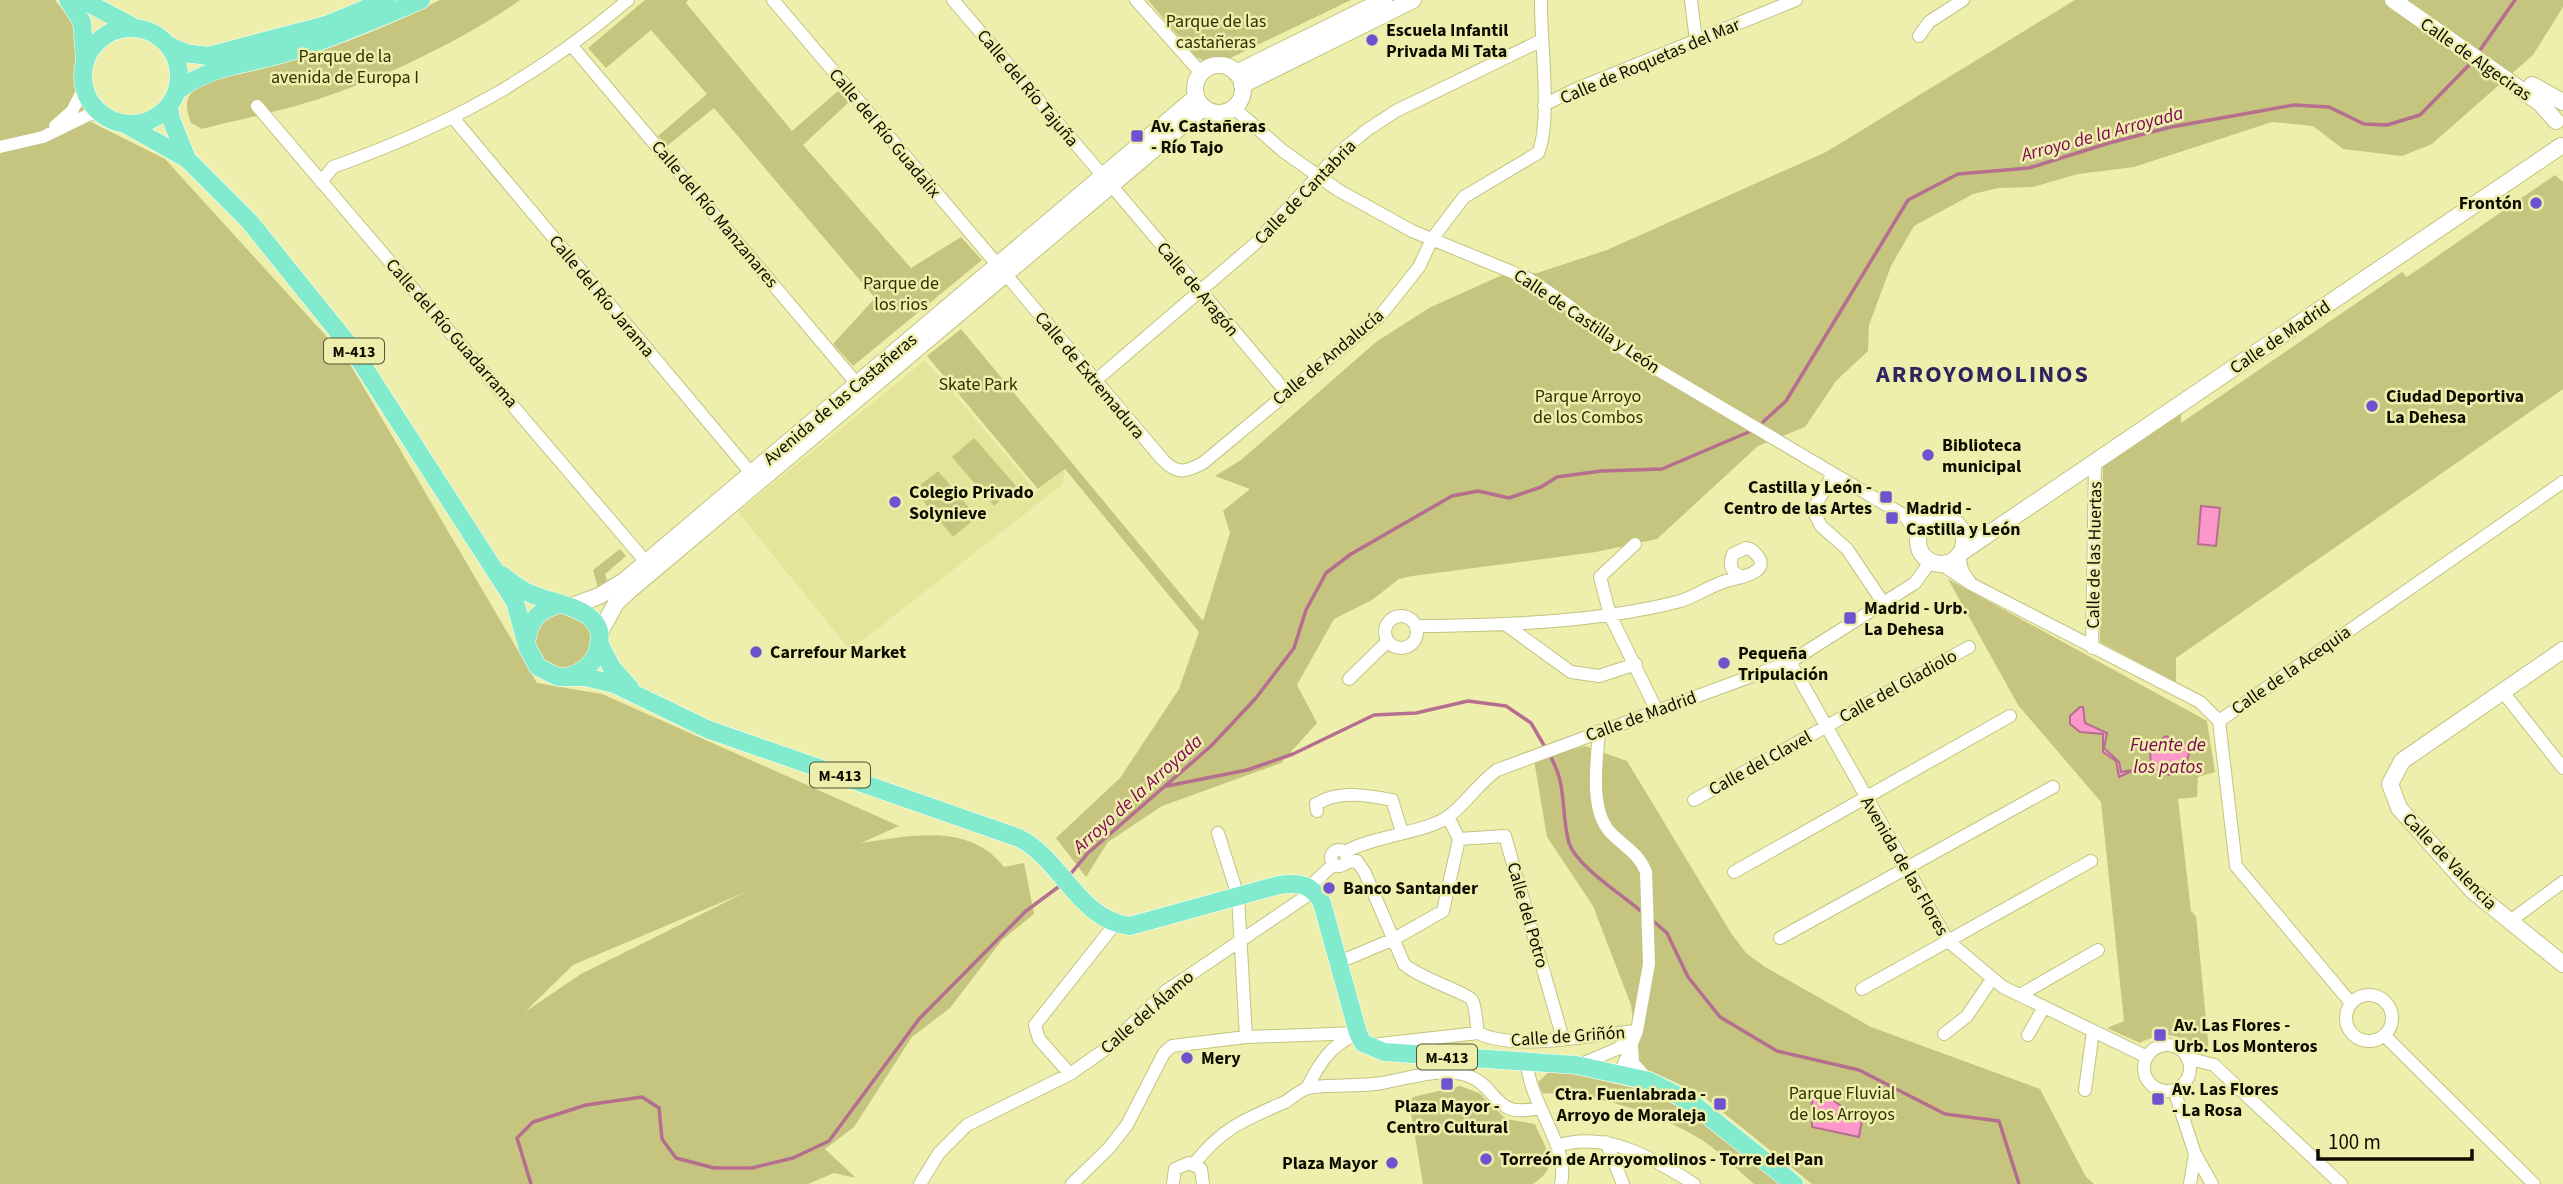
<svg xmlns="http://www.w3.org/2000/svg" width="2563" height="1184" font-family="'Source Sans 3',sans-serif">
<rect width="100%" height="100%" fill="#eeefac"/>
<path fill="#e4e49a" d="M925,360L1037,492L1064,470L1063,484L850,650L738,512Z"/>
<path fill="#c5c580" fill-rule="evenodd" d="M0,0H55L75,25L85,119L165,159L347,359L537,683L602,694L899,826L861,843C909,836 969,822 1004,867L1024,863L1034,914L1002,940L950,1008L912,1037L854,1127L825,1149L856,1178L834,1173L808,1184H0ZM746,892L581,974L525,1012L573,965Z
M440,0H520C463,41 369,85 302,104C269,114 235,120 202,129L191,123C187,113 184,101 192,92C204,78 230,76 247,72C313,56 379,32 440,0Z
M645,0H688L686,3L792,131L838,91L849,102L803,145L911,268L961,237L982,260L853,366L833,344L875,298L714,108L667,146L658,136L707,94L651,30L606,68L588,48Z
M1148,0H1351L1214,66L1196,57Z
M2075,0H2563V7L2533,55L2432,144L2402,156L2343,149L2313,126L2272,122L2134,167L2078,174L2033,187L1998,188L1973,194L1914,226L1891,266L1869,325L1868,351L1836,381L1805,427L1758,446L1657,539L1596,552L1412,576L1399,579L1372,600L1334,619L1297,685L1317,723L1281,763L1162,806L1108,842L1086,877L1056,838L1120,778L1179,689L1199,632L1065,469L1038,489L927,356L961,329L1203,621L1230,533L1223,511L1250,489L1215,476L1241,460L1376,342L1429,308L1502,275L1537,273L1607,250L1826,152Z
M2555,175L2563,182V389L2176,658V682L2100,642L2103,464L2181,414V423L2402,272L2407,277Z
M974,438L1016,486L994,506L952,457Z
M938,471L977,517L953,537L914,490Z
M620,549L626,556L605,574L608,583L598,588L593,570Z
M1948,579L2207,721L2215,772L2198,777L2197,797L2178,799L2191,911L2196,916L2209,1051C2184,1037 2166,1028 2140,1043L2107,1028L2124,1021L2101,802L2018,705Z
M534 641a29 29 0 1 1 58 0a29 29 0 1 1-58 0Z
M1585,746L1627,761L1731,933L1746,953L1765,967L1871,1027L2040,1089L2086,1177L2094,1184H1812L1699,1093L1639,1066L1631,1005L1593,906L1547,837L1534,760Z
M1552,1069L1638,1089L1685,1109L1783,1184H1754C1738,1170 1722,1154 1705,1142C1658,1112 1598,1094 1542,1093L1538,1082Z
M1460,1086L1479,1093L1506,1119L1535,1124C1546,1151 1562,1165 1533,1184H1423L1409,1102L1413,1097Z"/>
<path fill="#fc97cb" stroke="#b56e8e" stroke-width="2" d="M2201,506L2220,508L2216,546L2198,544Z
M2080,707H2083L2085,723L2107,733L2104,748L2119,762L2121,772L2151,767L2150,747L2166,736L2184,742L2189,754L2185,766L2169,775L2153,768L2132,771L2119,777L2116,761L2103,752V734L2080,732L2070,724V716Z
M1819,1091L1862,1120L1859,1137L1812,1127V1092Z"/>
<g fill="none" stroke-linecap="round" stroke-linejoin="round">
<path stroke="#b56e8e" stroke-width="3.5" d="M2478,53L2515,0
M1763,422L1786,401L1908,200L1958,174L2029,168L2109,143L2171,127L2294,105L2329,107L2364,124L2387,125L2420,115L2472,62
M1549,754C1568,785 1560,810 1569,843C1577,867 1623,895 1643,913
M1167,786L1247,770L1293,754L1374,715L1416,713L1468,701L1506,706L1531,723L1545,747
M1068,877L1088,853L1211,746L1256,698L1294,648L1306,610L1326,573L1351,554L1452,496L1478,491L1509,498L1541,487L1557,477L1601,471L1662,469L1751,431
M1652,920L1667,933L1688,977L1720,1017L1777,1051L1859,1070L1945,1114L1999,1121L2019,1184
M531,1184L517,1138L533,1122L586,1105L642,1097L659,1108L662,1139L676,1158L714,1168H752L793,1158L829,1141L919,1019L1026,911L1061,885"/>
<defs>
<path id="street" d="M773,0L1163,460C1177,475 1186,472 1203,463L1380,316L1419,267L1432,239L1464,197L1538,153C1552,122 1540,38 1541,0
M953,0L1103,176
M1136,0L1201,73
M1691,0L1696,41
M1919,36L1929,22L1963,0
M572,46L857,384
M1544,105L1576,89L1796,0
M257,106L646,562
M1234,108L1283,151L1338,190L1412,231L1529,279L1568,305L1626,351L1905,516L1931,520
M454,119L751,473
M55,126L72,111L84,88
M0,147L43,137L90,114L102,115
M321,182L333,167C448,126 535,79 628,0
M1111,185L1286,392
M1095,381L1256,243L1340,152L1367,130L1396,111L1540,41
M1833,474L1813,510L1821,526L1847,549L1884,604
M1905,516L1919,538
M1635,544L1600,577L1610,615L1656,709
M1959,556L1962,570L1971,584
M1941,564L1971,584L2200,702L2219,721L2236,866L2351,1003
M1385 632a16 16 0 1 1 32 0a16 16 0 1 1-32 0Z
M1506,625L1571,672L1599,676L1636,664
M1417,626C1504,625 1592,623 1677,602C1694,598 1709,586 1726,581C1737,578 1775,573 1755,553C1752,549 1750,549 1746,548L1733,554C1728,565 1732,574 1743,577
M2092,648L2095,462
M1790,662L1948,941L2003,987L2147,1057
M1349,679L1388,641
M2503,692L2563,768
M2219,721L2563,482
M1599,731C1597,760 1589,809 1610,832C1622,845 1639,853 1646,872L1649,964L1637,1031L1620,1074
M1694,800L1969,647
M1317,811L1316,804C1339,790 1367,795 1392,800L1402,832
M1218,833L1238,896L1246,1037
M1459,839L1505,836L1563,1039
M1331 858a8 8 0 1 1 16 0a8 8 0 1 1-16 0Z
M1345,852C1373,836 1429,832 1449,816C1466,803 1478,784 1497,770L1790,662L1915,583L1930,562
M1347,862L1357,861L1365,873L1404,964C1417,977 1469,994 1472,1000C1476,1007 1476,1023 1478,1033
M1734,872L2010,716
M1309,887L1334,864
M2510,921L2563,882
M1780,938L2053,787
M1337,963L1394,939L1443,911L1459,839L1448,817
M1862,989L2091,861
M2346 1018a23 23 0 1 1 46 0a23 23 0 1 1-46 0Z
M2020,995L2098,950
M1944,1034L1967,1016L1992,979
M2028,1035L2044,1007
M2385,1036L2534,1184
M1371,1045L1478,1033C1518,1052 1593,1034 1637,1031
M2144 1068a23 23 0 1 1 46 0a23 23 0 1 1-46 0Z
M1632,1047L1633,1063L1649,1081
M2187,1058L2214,1065L2341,1184
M1527,1062C1529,1104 1570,1146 1561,1184
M1579,1065L1617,1049L1634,1037
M1070,1074L1039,1039L1035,1025L1115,924
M1307,1088C1319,1064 1329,1047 1354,1035
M2085,1090L2093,1031
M2174,1090L2195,1154L2190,1184
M1606,1142L1623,1184
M1557,1146C1606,1130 1653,1158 1694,1184
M2195,1154L2212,1184
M1194,1164C1222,1128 1244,1120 1285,1102C1292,1098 1300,1090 1308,1088C1325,1084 1360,1087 1382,1083C1405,1079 1439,1068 1462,1074C1500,1083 1490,1120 1538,1108
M920,1184L939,1153L967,1125L1070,1074L1110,1046L1166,991L1314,891
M1072,1184L1109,1148L1127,1125L1164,1053L1172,1046L1246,1037L1358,1033
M1173,1184L1175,1169L1189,1163L1201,1169L1203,1184"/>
<path id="secondary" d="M2393,0L2540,103L2556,121
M1195 89a24 24 0 1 1 48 0a24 24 0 1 1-48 0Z
M1236,73L1384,0
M1242,85L1413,0
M2532,85L2563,102
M1918 541a23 23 0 1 1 46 0a23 23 0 1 1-46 0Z
M1962,552L2561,146
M572,606L599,596L624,581L1196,97
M599,634L616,603L630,590L1203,108
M2563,650L2402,761L2390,784L2399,808L2473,891L2563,964"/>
<path id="primary" d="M68,0L82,22L85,61
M83,0L135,28
M83 76a48 48 0 1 1 96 0a48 48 0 1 1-96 0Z
M168,45L185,53L208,56L326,25L387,0
M177,91C212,64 248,65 289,52C334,37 377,19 421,0
M169,106L171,119L187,159
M125,124L187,159L249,221L353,350L515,602L528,649L538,667L558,677H585L614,684L707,729L1019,838C1062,860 1079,920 1130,926L1279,885C1299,882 1312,884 1322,903L1358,1033L1363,1043L1384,1052L1576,1065L1649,1081L1692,1103L1794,1184
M502,575C511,582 519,589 529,593C555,606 613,607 597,652C593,665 582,672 570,676
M527,638C530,619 541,608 561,604
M599,643L612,668L630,688"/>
</defs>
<use href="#street" stroke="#c3c382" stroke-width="14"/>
<use href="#secondary" stroke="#c3c382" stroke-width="18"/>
<use href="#primary" stroke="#fff" stroke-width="19"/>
<use href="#street" stroke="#fff" stroke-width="12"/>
<use href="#secondary" stroke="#fff" stroke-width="16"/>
<use href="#primary" stroke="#83ebcd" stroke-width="18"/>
</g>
<g fill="#6d53cd" stroke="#eeefac" stroke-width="2.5">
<circle cx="1372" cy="40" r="7"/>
<rect x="1130" y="129" width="14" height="14" rx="3.5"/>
<circle cx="2536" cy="203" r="7"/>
<circle cx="2372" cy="406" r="7"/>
<circle cx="1928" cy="455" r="7"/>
<rect x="1879" y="490" width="14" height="14" rx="3.5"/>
<circle cx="895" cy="502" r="7"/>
<rect x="1885" y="511" width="14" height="14" rx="3.5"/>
<rect x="1843" y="611" width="14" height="14" rx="3.5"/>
<circle cx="756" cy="652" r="7"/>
<circle cx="1724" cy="663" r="7"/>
<circle cx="1329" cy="888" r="7"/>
<rect x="2153" y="1028" width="14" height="14" rx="3.5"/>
<circle cx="1187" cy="1058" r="7"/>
<rect x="1440" y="1077" width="14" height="14" rx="3.5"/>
<rect x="2151" y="1092" width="14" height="14" rx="3.5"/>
<rect x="1713" y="1097" width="14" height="14" rx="3.5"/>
<circle cx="1486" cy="1159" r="7"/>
<circle cx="1392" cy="1163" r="7"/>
</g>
<g text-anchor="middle" stroke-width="5" stroke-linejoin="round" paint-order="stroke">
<g fill="#eeefac" stroke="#515134" stroke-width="2">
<rect x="324" y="338.5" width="60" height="25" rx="5"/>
<rect x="810" y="762.5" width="60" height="25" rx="5"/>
<rect x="1417" y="1044.5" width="60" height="25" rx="5"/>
</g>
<g font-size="16" font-weight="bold" fill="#0e0d00">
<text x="354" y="357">M-413</text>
<text x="840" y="781">M-413</text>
<text x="1447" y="1063">M-413</text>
</g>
<g font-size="18" fill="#323100" stroke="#eeefac">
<text x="1216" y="27">Parque de las<tspan x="1216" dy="21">castañeras</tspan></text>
<text x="345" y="62">Parque de la<tspan x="345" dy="21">avenida de Europa I</tspan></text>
<text x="901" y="289">Parque de<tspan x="901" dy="21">los rios</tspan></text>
<text x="978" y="390">Skate Park</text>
<text x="1588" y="402">Parque Arroyo<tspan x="1588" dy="21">de los Combos</tspan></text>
<text x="1842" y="1099">Parque Fluvial<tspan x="1842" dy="21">de los Arroyos</tspan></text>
</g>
<g font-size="18" font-weight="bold" fill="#0e0d00" stroke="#eeefac" text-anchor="start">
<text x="1386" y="36">Escuela Infantil<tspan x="1386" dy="21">Privada Mi Tata</tspan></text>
<text x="1151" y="132">Av. Castañeras<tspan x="1151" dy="21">- Río Tajo</tspan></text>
<text x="2522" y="209" text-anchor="end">Frontón</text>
<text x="2386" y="402">Ciudad Deportiva<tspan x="2386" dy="21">La Dehesa</tspan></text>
<text x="1942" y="451">Biblioteca<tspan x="1942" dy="21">municipal</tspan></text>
<text x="1872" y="493" text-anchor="end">Castilla y León -<tspan x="1872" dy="21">Centro de las Artes</tspan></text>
<text x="909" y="498">Colegio Privado<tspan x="909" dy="21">Solynieve</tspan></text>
<text x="1906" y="514">Madrid -<tspan x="1906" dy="21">Castilla y León</tspan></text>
<text x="1864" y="614">Madrid - Urb.<tspan x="1864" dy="21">La Dehesa</tspan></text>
<text x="770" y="658">Carrefour Market</text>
<text x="1738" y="659">Pequeña<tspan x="1738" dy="21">Tripulación</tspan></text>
<text x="1343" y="894">Banco Santander</text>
<text x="2174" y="1031">Av. Las Flores -<tspan x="2174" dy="21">Urb. Los Monteros</tspan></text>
<text x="1201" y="1064">Mery</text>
<text x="2172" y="1095">Av. Las Flores<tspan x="2172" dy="21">- La Rosa</tspan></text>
<text x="1706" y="1100" text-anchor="end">Ctra. Fuenlabrada -<tspan x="1706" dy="21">Arroyo de Moraleja</tspan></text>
<text x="1447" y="1112" text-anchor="middle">Plaza Mayor -<tspan x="1447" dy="21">Centro Cultural</tspan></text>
<text x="1500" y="1165">Torreón de Arroyomolinos - Torre del Pan</text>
<text x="1378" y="1169" text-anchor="end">Plaza Mayor</text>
</g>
<g font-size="18" fill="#0e0d00" stroke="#eeefac">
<text transform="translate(2476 59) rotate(35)" y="6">Calle de Algeciras</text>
<text transform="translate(1650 61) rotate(-23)" y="6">Calle de Roquetas del Mar</text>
<text transform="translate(1028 88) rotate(50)" y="6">Calle del Río Tajuña</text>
<text transform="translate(885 133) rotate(50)" y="6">Calle del Río Guadalix</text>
<text transform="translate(1305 192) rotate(-46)" y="6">Calle de Cantabria</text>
<text transform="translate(715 214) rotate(50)" y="6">Calle del Río Manzanares</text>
<text transform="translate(1198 289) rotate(50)" y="6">Calle de Aragón</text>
<text transform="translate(602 296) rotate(50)" y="6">Calle del Río Jarama</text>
<text transform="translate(1587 321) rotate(34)" y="6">Calle de Castilla y León</text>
<text transform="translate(452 333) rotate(49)" y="6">Calle del Río Guadarrama</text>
<text transform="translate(2280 337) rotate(-34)" y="6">Calle de Madrid</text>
<text transform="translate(1328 357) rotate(-40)" y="6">Calle de Andalucía</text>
<text transform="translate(1090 375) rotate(50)" y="6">Calle de Extremadura</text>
<text transform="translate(840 399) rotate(-40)" y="6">Avenida de las Castañeras</text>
<text transform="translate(2094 555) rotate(-89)" y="6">Calle de las Huertas</text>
<text transform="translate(2291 670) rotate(-35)" y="6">Calle de la Acequia</text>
<text transform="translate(1898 686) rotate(-29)" y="6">Calle del Gladiolo</text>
<text transform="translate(1641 716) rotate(-20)" y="6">Calle de Madrid</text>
<text transform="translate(1760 763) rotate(-29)" y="6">Calle del Clavel</text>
<text transform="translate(2450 861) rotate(46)" y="6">Calle de Valencia</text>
<text transform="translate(1905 866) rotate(60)" y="6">Avenida de las Flores</text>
<text transform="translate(1528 915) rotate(74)" y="6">Calle del Potro</text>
<text transform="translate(1147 1012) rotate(-41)" y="6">Calle del Álamo</text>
<text transform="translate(1568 1036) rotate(-4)" y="6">Calle de Griñón</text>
</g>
<g font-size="19" font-style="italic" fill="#810557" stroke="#eeefac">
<text transform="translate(2102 133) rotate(-15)" y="7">Arroyo de la Arroyada</text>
<text x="2168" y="751">Fuente de<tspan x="2168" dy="22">los patos</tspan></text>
<text transform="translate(1137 793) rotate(-42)" y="7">Arroyo de la Arroyada</text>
</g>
<g font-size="24" font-weight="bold" letter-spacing="2" fill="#30245e" stroke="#eeefac">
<text x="1983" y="382">ARROYOMOLINOS</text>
</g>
</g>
<path d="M2318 1149v10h154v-10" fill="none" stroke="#0e0d00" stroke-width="3.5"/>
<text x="2328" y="1149" font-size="21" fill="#0e0d00" stroke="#eeefac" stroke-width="5" paint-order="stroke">100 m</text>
</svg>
